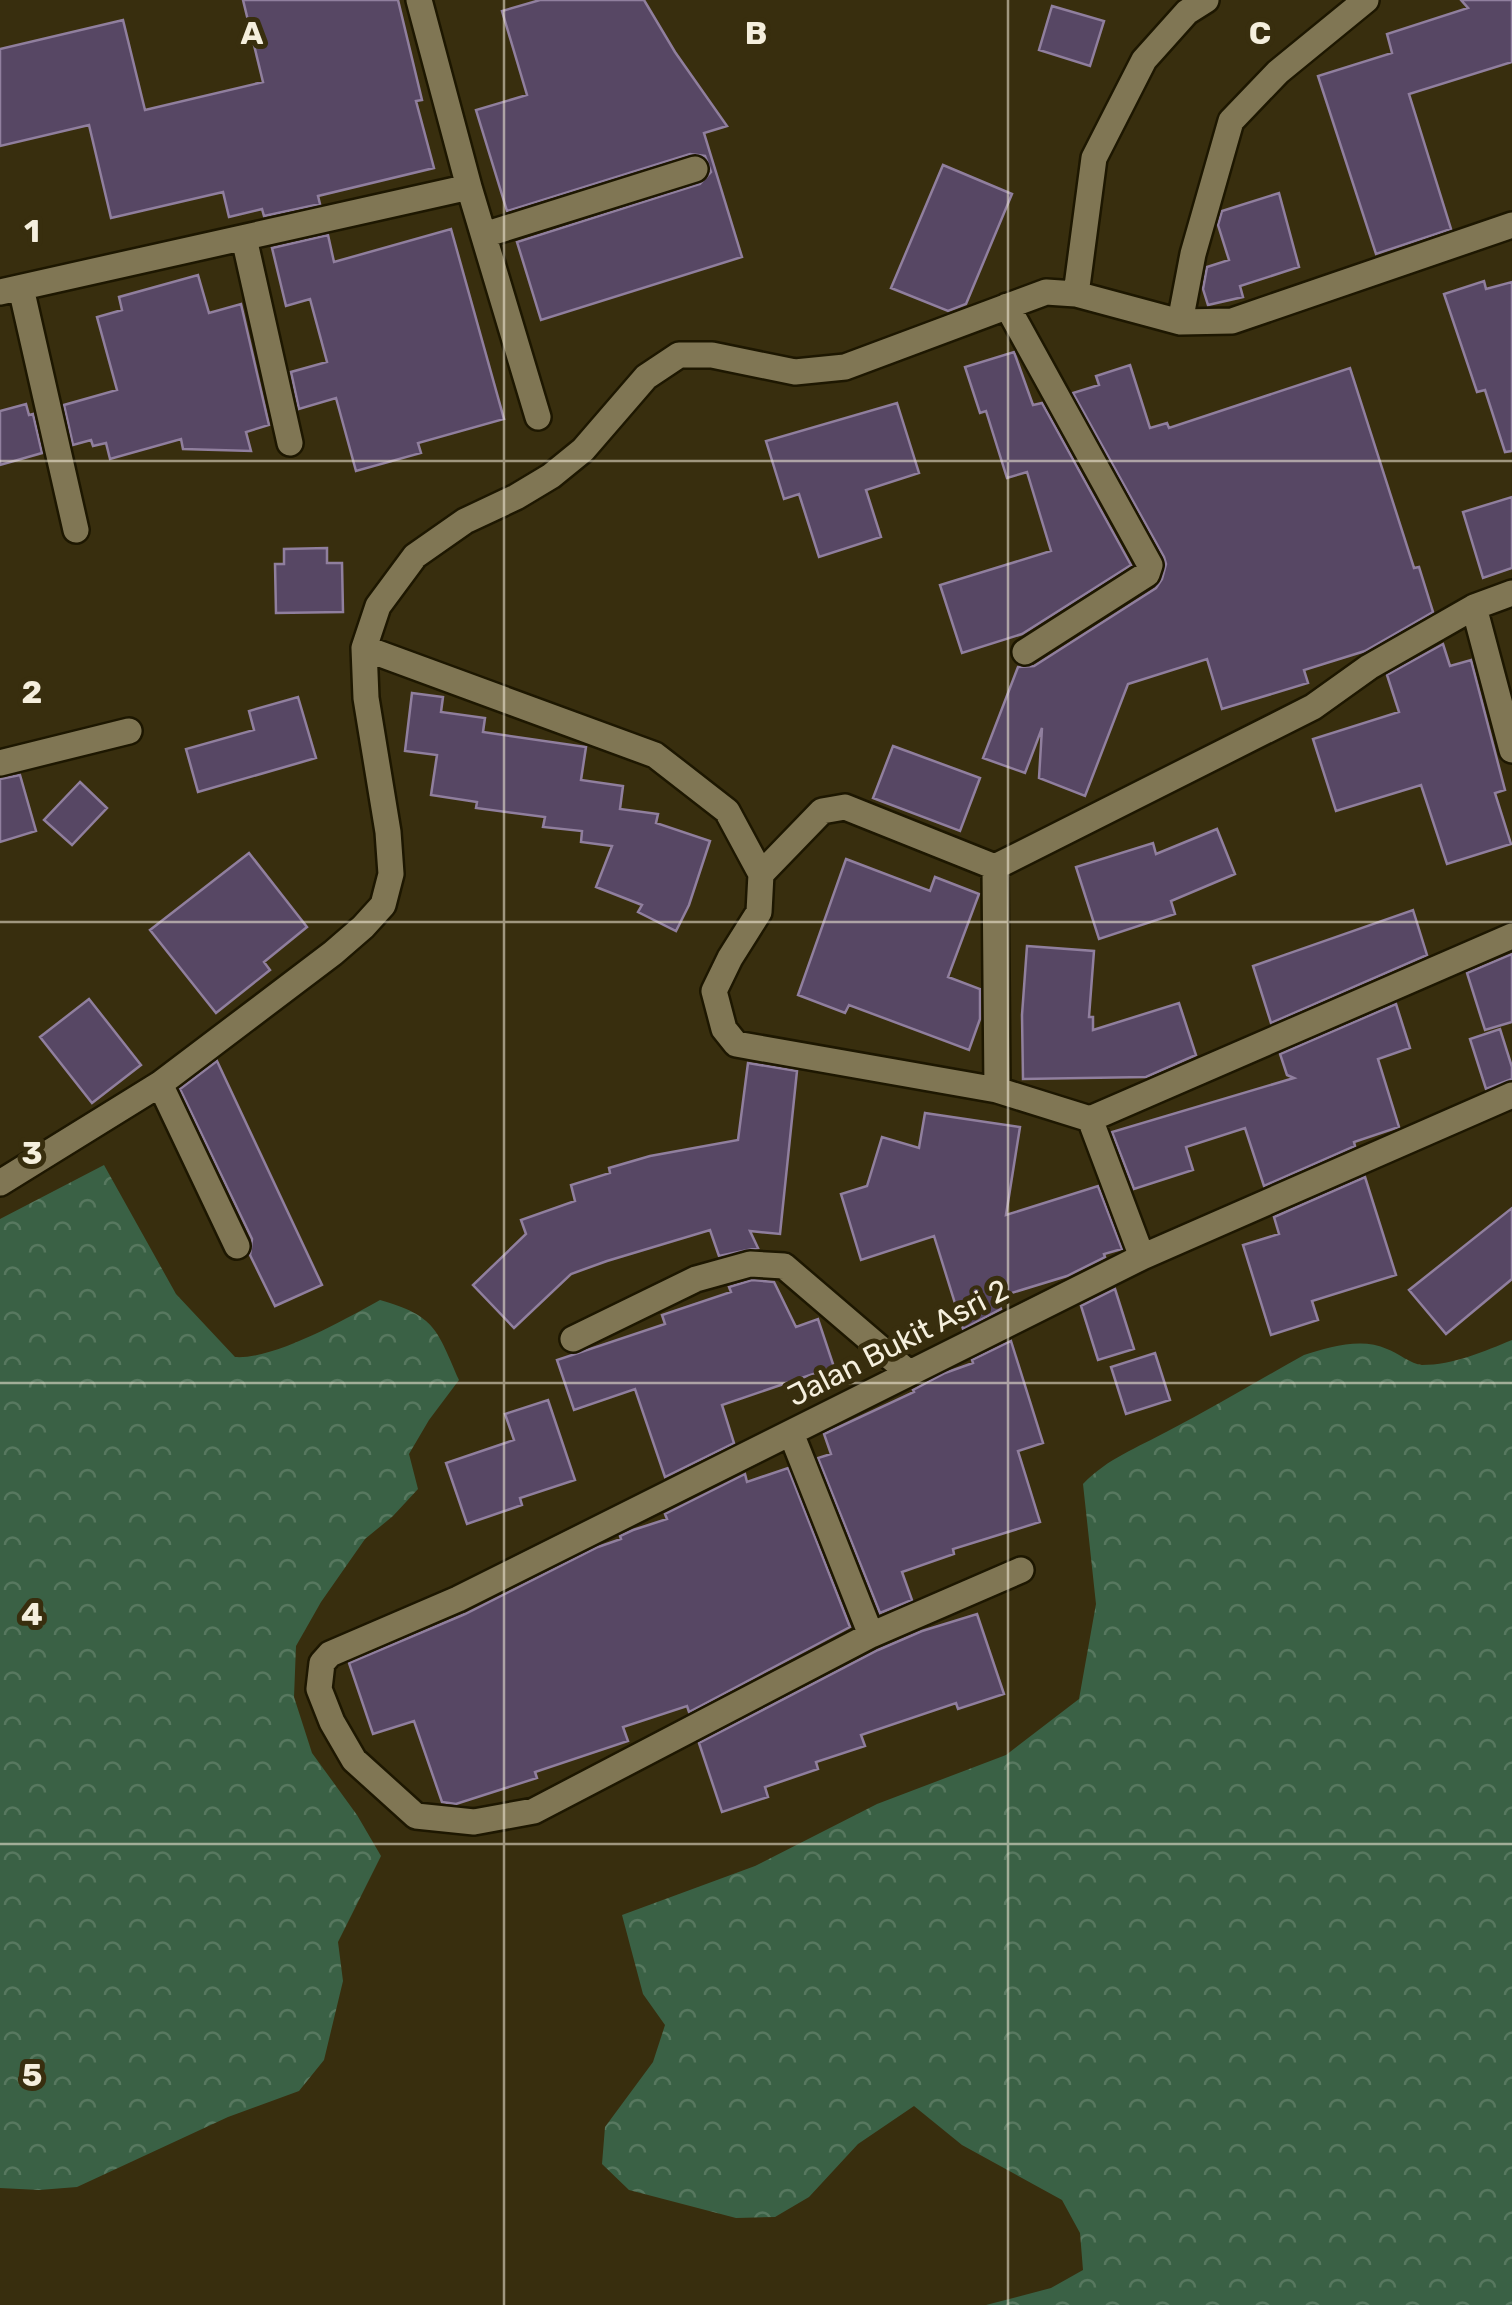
<svg xmlns="http://www.w3.org/2000/svg" width="1512" height="2305" font-family="Rubik,sans-serif">
<defs>
<pattern id="forest-crowns" width="20" height="18" patternUnits="userSpaceOnUse" patternTransform="scale(2.5)"><rect width="20" height="18" fill="#3a6145"/><path d="M2 6a3 3 0 1 1 6 0M12 15a3 3 0 1 1 6 0" fill="none" stroke="#57785f"/></pattern>
</defs>
<rect width="100%" height="100%" fill="#382e0e"/>
<path fill="url(#forest-crowns)" d="M104,1165L176,1294L235,1357C273,1360 346,1319 380,1300C436,1316 437,1330 459,1380L429,1420L409,1454L418,1489L393,1516L365,1539L321,1602L296,1646L294,1697L312,1753L357,1815L381,1856L338,1942L343,1981L324,2060L299,2091L228,2117L77,2187L39,2190L0,2188V1219Z
M1512,1340V2305H986L1051,2288L1083,2270L1080,2233L1062,2200L962,2145L914,2106L858,2144L809,2197L775,2217L736,2218L629,2190L602,2164L605,2127L653,2062L665,2025L643,1994L622,1915L755,1866L877,1804L1006,1755L1079,1699L1096,1604L1083,1484C1108,1458 1137,1448 1168,1431C1214,1407 1259,1380 1304,1355C1329,1347 1362,1337 1387,1349C1398,1353 1411,1364 1422,1365C1453,1365 1485,1351 1512,1340Z"/>
<path fill="#574764" stroke="#907f9e" stroke-width="2.5" d="M243,0H398L422,100L416,101L434,168L318,196L320,204L264,216L262,209L229,217L223,192L111,218L89,125L0,146V49L123,20L145,110L263,82Z
M540,0H644L675,52L727,126L704,133L742,257L541,320L517,242L700,184L711,172L705,156L690,154L507,211L476,110L527,95L502,11Z
M1461,0H1512V62L1409,94L1451,229L1376,254L1318,76L1392,53L1387,34L1468,8Z
M1052,6L1104,21L1090,66L1039,50Z
M943,165L1012,194L966,304L948,311L891,288Z
M1279,193L1299,267L1240,286L1243,297L1208,305L1203,289L1207,267L1229,260L1218,225L1222,211Z
M451,229L504,419L418,443L421,453L356,471L336,398L299,409L291,372L327,362L310,299L286,306L272,248L328,235L334,262Z
M198,275L209,313L241,304L269,425L246,432L251,451L183,449L181,439L110,459L106,443L93,446L91,440L73,445L64,405L117,390L97,317L122,310L119,297Z
M1484,281L1486,289L1512,282V451L1505,452L1485,390L1477,392L1444,294Z
M1014,352L1033,405L1042,403L1131,565L1022,634L962,653L940,585L1051,551L1027,472L1007,478L986,411L980,413L965,367Z
M1130,365L1150,428L1167,423L1169,428L1350,368L1414,568L1419,567L1433,612L1365,651L1304,670L1308,683L1222,709L1207,659L1128,684L1085,796L1039,778L1042,728L1025,773L983,758L1018,667L1034,666L1156,588L1162,579L1166,564L1164,557L1073,393L1099,385L1096,376Z
M897,403L919,473L866,490L881,537L819,557L799,494L784,499L766,441Z
M26,404L29,415L33,414L42,453L0,465V411Z
M1512,497V568L1483,578L1463,512Z
M327,548V563H342L343,612L276,613L275,564H284V549Z
M1443,644L1450,666L1471,660L1505,790L1495,793L1511,844L1447,864L1421,785L1336,811L1313,739L1399,712L1387,675Z
M412,693L443,697L441,712L485,718L483,732L586,747L581,780L623,786L620,809L658,814L656,823L710,841L689,905L676,931L638,912L642,905L596,887L612,846L581,842L582,831L543,827L545,817L476,808L477,802L431,795L437,755L405,751Z
M298,697L316,758L198,792L186,749L254,730L249,711Z
M893,746L980,778L960,831L873,798Z
M20,775L36,831L0,842V779Z
M80,782L107,808L72,845L44,820Z
M1217,829L1235,874L1171,901L1175,914L1099,939L1076,867L1153,843L1156,854Z
M249,853L307,927L264,962L270,970L216,1013L150,930Z
M846,859L930,891L935,877L979,894L948,977L980,989V1019L969,1050L849,1005L845,1013L798,995Z
M1413,910L1427,955L1271,1023L1253,966Z
M1027,946L1094,951L1089,1017H1093V1030L1179,1003L1196,1055L1146,1077L1023,1079L1022,1015Z
M1512,954V1022L1485,1030L1467,973Z
M89,999L141,1065L92,1103L40,1037Z
M1396,1004L1410,1048L1378,1059L1399,1127L1354,1142L1355,1146L1264,1186L1245,1128L1186,1147L1193,1170L1134,1189L1112,1132L1294,1078L1287,1075L1280,1054Z
M1500,1029L1512,1067V1079L1486,1089L1470,1039Z
M217,1061L322,1285L275,1306L250,1255L252,1239L180,1089Z
M748,1063L797,1071L780,1234L750,1231L758,1248L719,1256L710,1230L607,1261L571,1274L514,1328L473,1285L526,1234L521,1220L575,1201L571,1185L610,1173L609,1168L650,1156L738,1140Z
M925,1113L1020,1127L1006,1215L1098,1186L1122,1249L1104,1254L1105,1257L1067,1276L1005,1295L1007,1300L999,1302L1001,1309L963,1329L934,1236L861,1260L841,1194L867,1186L882,1137L919,1148Z
M1365,1177L1396,1275L1312,1301L1318,1320L1271,1335L1243,1245L1279,1234L1274,1217Z
M1512,1208V1279L1446,1334L1409,1290Z
M752,1280L774,1282L796,1327L818,1319L834,1367L722,1405L734,1443L665,1477L635,1389L574,1410L557,1360L665,1324L662,1315L731,1292L729,1287Z
M1115,1289L1134,1349L1098,1360L1081,1306Z
M1011,1341L1043,1443L1018,1451L1040,1522L953,1549L954,1554L902,1572L912,1600L880,1613L818,1458L831,1454L824,1434L914,1392L913,1390L945,1373L973,1363L972,1360Z
M1155,1353L1170,1400L1126,1414L1111,1367Z
M548,1400L575,1480L520,1498L522,1505L467,1524L446,1463L514,1440L505,1414Z
M788,1468L850,1627L689,1712L687,1706L623,1727L628,1741L535,1772L537,1778L456,1804L442,1802L414,1721L373,1734L349,1663L465,1614L598,1547L621,1539L620,1536L633,1530L667,1519L665,1514L745,1474L747,1482Z
M977,1614L1004,1694L958,1709L956,1703L861,1735L865,1746L816,1762L818,1769L765,1787L768,1797L722,1812L699,1743L878,1650L922,1631Z"/>
<g fill="none" stroke-linecap="round" stroke-linejoin="round">
<defs>
<path id="minor" d="M469,187L538,417
M484,235L695,169
M244,238L290,443
M21,288L76,530
M0,292L469,187L419,0
M1076,294L1094,158L1144,60L1187,12L1206,0
M1007,306L1150,565L1147,574L1025,652
M1180,322L1193,254L1231,121L1278,72L1366,0
M1512,593L1474,607L1512,750
M364,648L655,755L727,811L761,874L759,912L730,958L714,991L724,1029L736,1044L997,1090L1090,1119L1142,1257
M0,763L129,731
M995,867L997,1090
M761,874L822,811L845,807L995,867L1313,707L1369,667L1474,607
M160,1084L237,1246
M1090,1119L1512,936
M0,1183L160,1084L333,953L363,927L383,905L391,874L388,832L366,698L364,648L378,606L415,556L465,521L516,497L551,476L583,450L646,377L679,355H712L795,372L845,367L1046,292L1076,294L1180,322L1232,321L1512,225
M573,1339L696,1279L750,1264L784,1266L909,1373
M791,1433L871,1635
M1021,1570L871,1635L534,1811L474,1822L416,1816L354,1760L332,1722L319,1689L322,1663L330,1654L458,1599L1142,1257L1512,1095"/>
</defs>
<use href="#minor" stroke="#1d1701" stroke-width="30"/>
<use href="#minor" stroke="#807654" stroke-width="25"/>
</g>
<path fill="none" stroke="#f5efdd" stroke-width="2.5" stroke-opacity="0.55" d="M504,0V2305M1008,0V2305M0,461H1512M0,922H1512M0,1383H1512M0,1844H1512"/>
<g text-anchor="middle" stroke-width="10" stroke-linejoin="round" paint-order="stroke">
<g font-size="30" fill="#f5efdd" stroke="#382e0e">
<text transform="translate(898 1343) rotate(-27)" y="10">Jalan Bukit Asri 2</text>
</g>
</g>
<g font-size="32" text-anchor="middle" font-weight="bold" fill="#f5efdd" stroke="#382e0e" stroke-width="10" stroke-linejoin="round" paint-order="stroke">
<text x="252" y="44">A</text>
<text x="756" y="44">B</text>
<text x="1260" y="44">C</text>
<text x="32" y="242">1</text>
<text x="32" y="703">2</text>
<text x="32" y="1164">3</text>
<text x="32" y="1625">4</text>
<text x="32" y="2086">5</text>
</g>
</svg>
